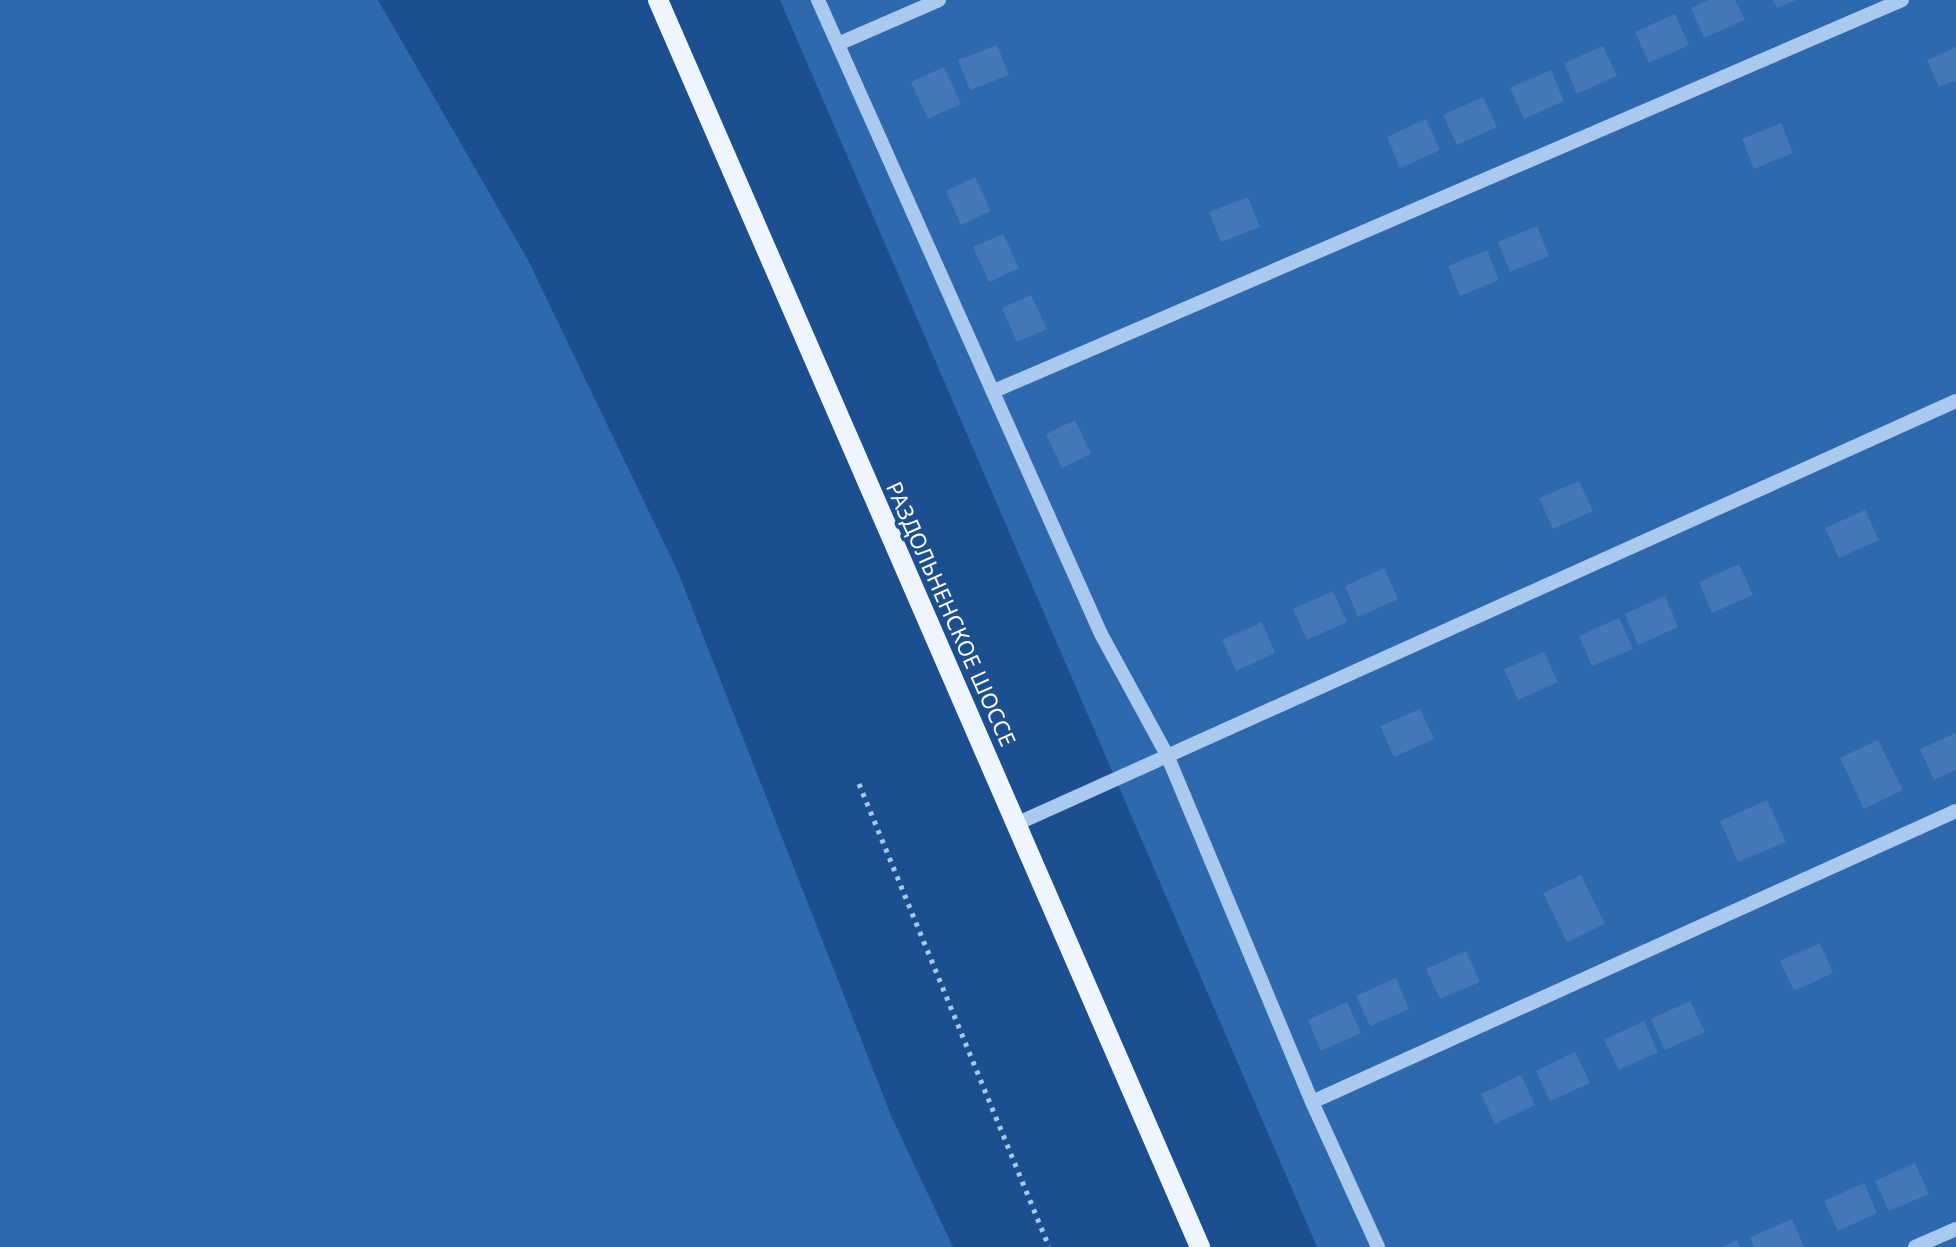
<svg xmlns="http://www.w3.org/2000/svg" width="1956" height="1247" font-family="'Noto Sans',sans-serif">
<rect width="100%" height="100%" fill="#1b4f8f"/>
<path fill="#2e69ad" d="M0,0H378L528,260L678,572L892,1118L953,1247H0Z
M780,0H1956V1247H1317Z"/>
<path fill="#4478b7" d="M1708,0H1735L1745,20L1704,38L1691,8Z
M1773,0H1796L1777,8Z
M1675,14L1689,45L1649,63L1635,32Z
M997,45L1009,75L970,90L958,60Z
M1603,46L1617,76L1577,94L1564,63Z
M1956,47V80L1939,87L1927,60Z
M944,67L961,104L928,119L911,82Z
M1551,70L1564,101L1524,119L1510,88Z
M1483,97L1497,127L1457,145L1443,115Z
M1426,119L1440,150L1400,168L1387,137Z
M1781,123L1793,153L1754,169L1742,139Z
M975,177L991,211L961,225L946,191Z
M1248,197L1260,227L1221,242L1209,212Z
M1537,226L1549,256L1510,272L1498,242Z
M1003,234L1019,268L989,282L973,247Z
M1487,250L1499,280L1460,296L1448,266Z
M1031,295L1047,329L1017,342L1002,308Z
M1075,420L1091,454L1062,468L1046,434Z
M1579,481L1593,511L1553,529L1539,498Z
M1865,510L1879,540L1839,558L1825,528Z
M1739,564L1753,595L1712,613L1699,582Z
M1384,568L1398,599L1358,617L1345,586Z
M1333,591L1347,622L1307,640L1293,609Z
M1665,596L1678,627L1638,645L1625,614Z
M1619,618L1633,649L1592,666L1579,636Z
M1262,622L1275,653L1236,671L1222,640Z
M1544,652L1558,682L1518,700L1504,669Z
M1420,709L1434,739L1394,757L1380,726Z
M1956,733V770L1934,780L1920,749Z
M1878,740L1903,790L1864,809L1840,758Z
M1767,800L1786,842L1738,862L1720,821Z
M1581,875L1605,924L1567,942L1543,893Z
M1820,943L1833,973L1794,991L1780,961Z
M1466,951L1480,982L1440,999L1426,969Z
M1396,978L1409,1009L1370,1026L1356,996Z
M1690,1001L1705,1032L1665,1050L1651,1019Z
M1347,1002L1361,1033L1321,1051L1308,1020Z
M1644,1021L1658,1052L1619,1070L1604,1040Z
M1575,1052L1590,1083L1550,1101L1536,1071Z
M1521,1075L1535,1105L1495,1124L1481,1094Z
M1915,1163L1929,1194L1889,1211L1875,1181Z
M1864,1183L1877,1213L1838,1231L1824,1201Z
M1792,1219L1804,1247H1754L1750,1237Z
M1737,1240L1740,1247H1722Z"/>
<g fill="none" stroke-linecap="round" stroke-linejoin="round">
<path stroke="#a9c9ee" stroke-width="5" stroke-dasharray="4 6" stroke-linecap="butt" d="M859,784L1049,1247"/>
<path stroke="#a9c9ee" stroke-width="14" d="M818,0L1101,634L1167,755L1312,1102L1378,1247
M838,44L939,0
M994,391L1902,0
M1016,824L1956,401
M1312,1102L1956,811
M1915,1247L1956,1229"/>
<path stroke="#f0f6ff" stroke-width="20" d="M658,0L1200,1247"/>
</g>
<g text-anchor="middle" stroke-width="7" stroke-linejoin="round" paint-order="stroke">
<g font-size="22" fill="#fff" stroke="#1b4f8f">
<text transform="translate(951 614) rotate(66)" y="8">РАЗДОЛЬНЕНСКОЕ ШОССЕ</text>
</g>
</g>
</svg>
